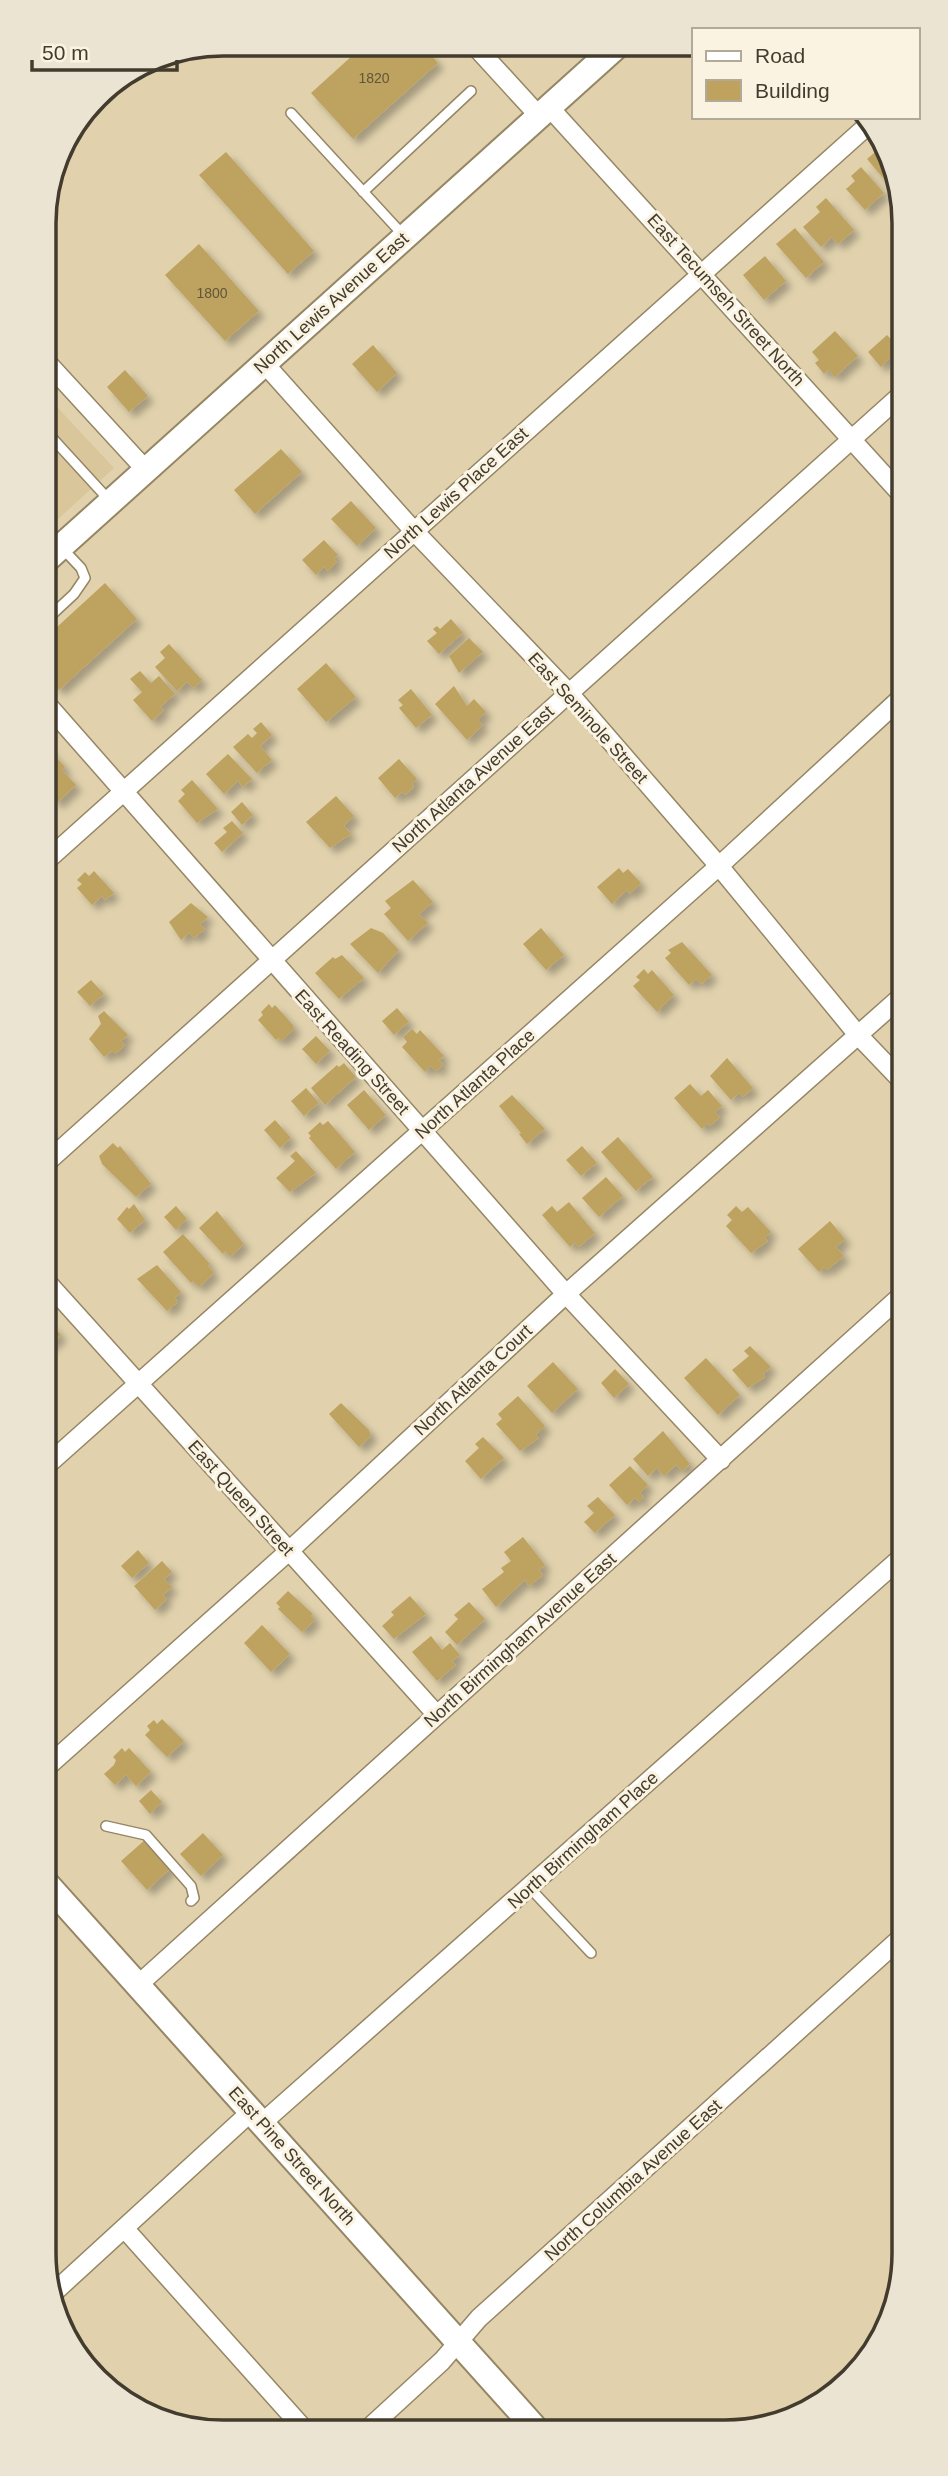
<svg xmlns="http://www.w3.org/2000/svg" width="948" height="2476" font-family="Helvetica,sans-serif">
<defs>
<filter id="shadow"><feDropShadow dx="6" dy="6" stdDeviation="3.5" flood-color="#0004"/></filter>
</defs>
<rect width="100%" height="100%" fill="#e1d2ad"/>
<path fill="#d9c79b" d="M44,393L114,468L45,531Z"/>
<path fill="#bea25e" filter="url(#shadow)" d="M364,45H422L438,63L353,139L311,93Z
M880,148L900,187L898,189L887,176L884,179L867,159Z
M226,152L314,251L288,274L199,175Z
M861,167L884,193L865,210L846,189L855,181L851,176Z
M826,198L854,230L838,244L832,237L821,247L803,227L820,212L816,207Z
M795,228L824,262L806,278L776,244Z
M199,244L259,311L225,341L165,275Z
M765,256L786,281L764,300L743,275Z
M835,331L858,356L835,377L828,370L824,374L815,363L819,360L812,352Z
M887,335L901,350V355L894,361L891,357L881,367L868,352Z
M373,345L397,373L377,392L352,364Z
M125,370L148,396L129,412L107,387Z
M281,449L302,472L255,514L234,490Z
M351,501L376,528L357,546L331,519Z
M324,540L338,555L334,559L337,562L328,571L324,567L316,575L302,560Z
M105,583L137,619L59,690L45,675V638Z
M451,619L463,633L439,654L427,641L437,633L433,629L437,626L440,629Z
M469,638L483,652L459,673L449,656Z
M169,644L202,680L193,688L187,682L177,691L155,667L165,658L160,652Z
M326,663L356,697L326,722L297,689Z
M140,671L151,683L159,676L175,694L160,707L164,710L152,721L133,700L142,692L130,679Z
M454,686L467,706L474,699L486,712L478,720L483,725L467,740L435,704Z
M411,689L432,715L416,728L399,708L403,705L398,700Z
M261,722L272,735L260,746L272,760L257,773L233,747L248,734L252,738L257,733L253,729Z
M45,745L65,767L62,770L76,785L57,803L45,790Z
M228,754L252,779L243,787L238,781L224,794L206,774Z
M399,759L417,779L412,784L414,787L405,795L402,792L395,798L378,778Z
M192,780L218,809L197,823L178,801L185,794L181,790Z
M336,796L354,816L344,826L351,834L330,848L306,822Z
M242,802L253,815L242,825L231,812Z
M232,821L243,833L222,852L214,843L227,832L223,828Z
M619,868L623,873L628,869L641,883L630,894L627,890L612,904L597,887Z
M94,871L114,893L105,900L102,896L92,905L77,888L82,884L77,880L85,872L89,876Z
M413,880L433,902L419,914L428,923L408,941L384,914L391,908L385,901Z
M191,903L208,917L200,924L205,929L194,938L189,933L181,940L169,922Z
M371,928L383,933L399,950L378,973L350,944Z
M541,928L564,955L546,970L523,944Z
M682,942L712,975L701,984L696,979L689,985L665,958L671,953L668,950Z
M342,955L364,978L339,999L315,973L333,957L335,959Z
M644,969L648,974L652,970L674,995L657,1012L633,986L640,980L636,977Z
M91,980L104,994L90,1006L77,992Z
M269,1004L272,1008L275,1005L293,1025L294,1029L282,1041L279,1038L276,1040L258,1020L263,1015L261,1012Z
M397,1008L409,1022L394,1035L382,1021Z
M104,1011L128,1035L121,1041L125,1045L115,1054L112,1051L104,1057L89,1039L101,1024L98,1016Z
M412,1029L417,1034L420,1030L444,1056L439,1060L443,1065L436,1071L431,1066L425,1072L402,1047L407,1042L403,1037Z
M316,1036L330,1051L316,1064L302,1049Z
M727,1058L753,1088L743,1097L739,1093L731,1100L710,1076Z
M344,1063L356,1077L325,1105L311,1088L337,1065L339,1067Z
M690,1084L701,1096L708,1090L722,1106L715,1112L720,1117L710,1126L708,1123L702,1129L674,1098Z
M306,1088L319,1103L304,1116L291,1101Z
M364,1090L386,1115L369,1130L347,1105Z
M512,1095L545,1129L527,1144L519,1134L521,1133L499,1106Z
M275,1120L291,1138L280,1148L264,1130Z
M328,1121L355,1152L336,1169L309,1138L311,1136L308,1133L320,1122L323,1125Z
M618,1137L653,1177L636,1191L601,1152Z
M113,1143L118,1148L120,1146L151,1184L136,1197L102,1164L99,1156Z
M582,1146L597,1163L581,1176L566,1160Z
M296,1151L316,1173L290,1192L276,1178L295,1161L290,1156Z
M606,1177L623,1196L599,1217L582,1198Z
M569,1202L595,1233L579,1247L575,1243L570,1247L542,1215L552,1206L557,1212Z
M134,1204L145,1220L130,1233L117,1219L127,1207L129,1209Z
M176,1206L187,1219L176,1230L164,1217Z
M736,1206L742,1212L748,1207L771,1232L765,1238L768,1241L751,1253L726,1226L732,1220L727,1215Z
M217,1211L244,1244L230,1257L225,1251L223,1254L199,1228Z
M830,1221L845,1239L836,1247L844,1256L827,1270L824,1267L819,1272L798,1249Z
M183,1234L210,1264L208,1266L214,1273L199,1287L193,1281L191,1283L163,1252Z
M157,1265L181,1292L175,1298L178,1302L167,1311L137,1279Z
M50,1323L61,1335L46,1349V1326Z
M750,1346L771,1367L763,1374L765,1377L748,1388L732,1370L749,1356L744,1351Z
M706,1358L740,1395L718,1415L684,1378Z
M553,1362L578,1389L552,1413L527,1386Z
M615,1369L629,1384L614,1398L601,1383Z
M518,1396L545,1426L536,1435L539,1438L520,1451L496,1424L502,1419L498,1414Z
M341,1403L369,1430L371,1436L359,1447L329,1414Z
M663,1431L690,1464L682,1471L676,1465L664,1476L657,1468L648,1476L633,1459Z
M483,1437L504,1458L481,1479L465,1461L479,1448L475,1444Z
M630,1466L648,1485L640,1493L644,1497L639,1502L635,1498L627,1505L609,1485Z
M598,1497L615,1515L595,1533L584,1522L594,1513L587,1506Z
M523,1537L545,1565L539,1570L543,1575L529,1586L525,1580L496,1607L482,1589L504,1572L501,1568L511,1561L504,1552Z
M138,1550L149,1563L132,1578L121,1566Z
M162,1561L172,1572L164,1579L172,1587L163,1595L167,1599L155,1610L134,1586Z
M288,1591L313,1614L311,1616L315,1620L302,1632L278,1609L280,1607L276,1603Z
M410,1596L426,1614L394,1639L382,1626L394,1615L391,1612Z
M469,1602L485,1619L457,1645L445,1632L458,1619L454,1615Z
M262,1625L290,1654L271,1672L244,1643Z
M431,1636L442,1650L450,1643L460,1655L452,1661L456,1665L437,1681L412,1652Z
M162,1719L184,1741L167,1757L145,1735L150,1730L147,1726L154,1720L157,1724Z
M122,1748L125,1752L129,1748L151,1772L136,1786L126,1775L115,1785L104,1774L114,1765L116,1760L113,1757Z
M151,1790L162,1802L150,1814L139,1801Z
M203,1833L223,1855L201,1876L180,1854Z
M146,1839L171,1868L147,1890L121,1861Z"/>
<g fill="none" stroke-linecap="round" stroke-linejoin="round">
<defs>
<path id="service" d="M291,113L404,236
M363,192L471,91
M44,429L109,500
M45,537L55,549
M45,621L74,594L85,578L81,568L62,548
M106,1826L146,1835L191,1886L194,1898L191,1901
M529,1887L591,1953"/>
<path id="minor" d="M474,45L539,116
M549,107L901,494
M44,359L145,469
M264,363L413,530L568,692L719,866L858,1035L902,1081
M45,702L566,1294L721,1460
M45,862L867,126
M46,1163L901,395
M46,1281L437,1715
M46,1466L719,866L901,698
M47,1767L289,1551L566,1294L902,996
M138,1985L902,1295
M262,2123L903,1556
M124,2228L304,2429
M51,2295L252,2111
M814,2408L865,2363
M368,2429L442,2361L479,2318L903,1936"/>
<path id="secondary" d="M45,561L617,46
M47,1884L536,2429"/>
</defs>
<use href="#service" stroke="#958664" stroke-width="12"/>
<use href="#minor" stroke="#958664" stroke-width="21"/>
<use href="#secondary" stroke="#958664" stroke-width="28"/>
<use href="#service" stroke="#fff" stroke-width="9"/>
<use href="#minor" stroke="#fff" stroke-width="18"/>
<use href="#secondary" stroke="#fff" stroke-width="24"/>
</g>
<g text-anchor="middle" stroke-width="6" stroke-linejoin="round" paint-order="stroke">
<g font-size="14" fill="#62563a">
<text x="374" y="83">1820</text>
<text x="212" y="298">1800</text>
</g>
<g font-size="18" fill="#433c2e" stroke="#fbf3e1">
<text transform="translate(726 300) rotate(48)" y="6">East Tecumseh Street North</text>
<text transform="translate(331 303) rotate(-42)" y="6">North Lewis Avenue East</text>
<text transform="translate(456 493) rotate(-42)" y="6">North Lewis Place East</text>
<text transform="translate(588 718) rotate(48)" y="6">East Seminole Street</text>
<text transform="translate(473 779) rotate(-42)" y="6">North Atlanta Avenue East</text>
<text transform="translate(352 1052) rotate(48)" y="6">East Reading Street</text>
<text transform="translate(475 1084) rotate(-42)" y="6">North Atlanta Place</text>
<text transform="translate(473 1380) rotate(-43)" y="6">North Atlanta Court</text>
<text transform="translate(241 1498) rotate(48)" y="6">East Queen Street</text>
<text transform="translate(520 1640) rotate(-42)" y="6">North Birmingham Avenue East</text>
<text transform="translate(583 1840) rotate(-42)" y="6">North Birmingham Place</text>
<text transform="translate(292 2156) rotate(48)" y="6">East Pine Street North</text>
<text transform="translate(633 2180) rotate(-42)" y="6">North Columbia Avenue East</text>
</g>
</g>
<path d="M0 0H948V2476H0ZM223 56H725A167 167 0 0 1 892 223V2253A167 167 0 0 1 725 2420H223A167 167 0 0 1 56 2253V223A167 167 0 0 1 223 56Z" fill="#ece4d3" fill-rule="evenodd"/>
<path fill="none" stroke="#433c2e" stroke-width="3.5" d="M223 56H725A167 167 0 0 1 892 223V2253A167 167 0 0 1 725 2420H223A167 167 0 0 1 56 2253V223A167 167 0 0 1 223 56Z"/>
<rect x="692" y="28" width="228" height="91" fill="#fbf3e1" stroke="#b1aa99" stroke-width="2"/>
<rect x="706" y="51" width="35" height="10" fill="#ffffff" stroke="#b1aa99" stroke-width="2"/>
<text x="755" y="63" font-size="21" fill="#433c2e">Road</text>
<rect x="706" y="80" width="35" height="21" fill="#bea25e" stroke="#b1aa99" stroke-width="2"/>
<text x="755" y="98" font-size="21" fill="#433c2e">Building</text>
<path d="M32 60v10h145v-10" fill="none" stroke="#433c2e" stroke-width="3.5"/>
<text x="42" y="60" font-size="21" fill="#433c2e" stroke="#fbf3e1" stroke-width="5" paint-order="stroke">50 m</text>
</svg>
